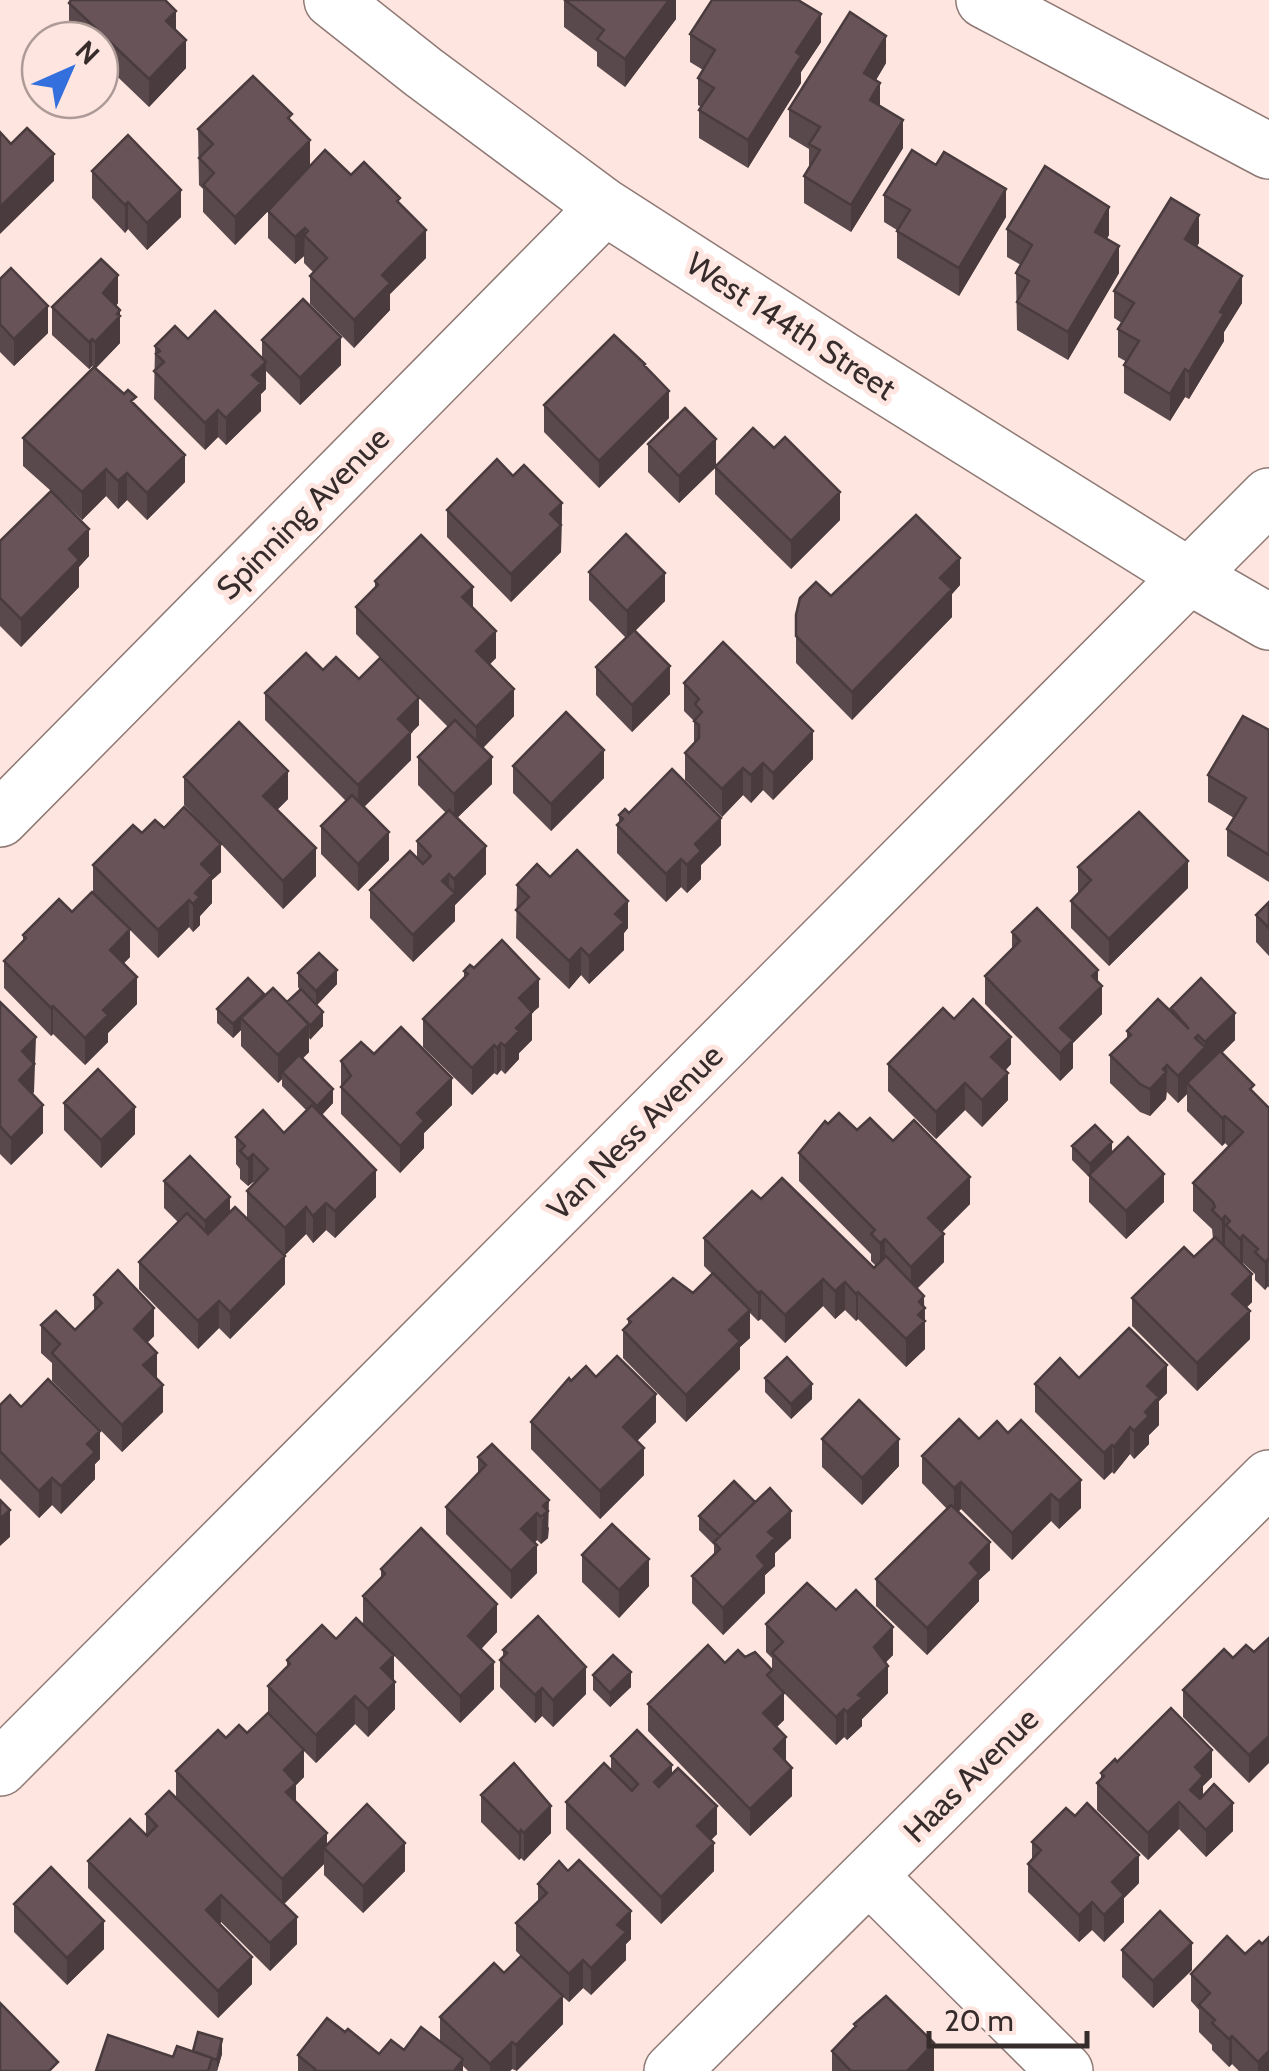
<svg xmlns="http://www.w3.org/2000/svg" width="1269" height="2071" font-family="Cabin,sans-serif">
<rect width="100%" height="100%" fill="#fee5e0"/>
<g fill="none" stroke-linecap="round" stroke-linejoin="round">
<defs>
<path id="minor" d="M332,0L423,72L605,207L845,361L1189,576L1269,622
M984,0L1269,151
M0,819L605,207
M870,1877L1065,2071
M672,2071L1269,1478"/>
<path id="major" d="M0,1768L1269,496"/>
</defs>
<use href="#minor" stroke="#8f7975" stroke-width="58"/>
<use href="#major" stroke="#8f7975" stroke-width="58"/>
<use href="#minor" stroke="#fff" stroke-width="55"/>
<use href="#major" stroke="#fff" stroke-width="55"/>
</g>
<path fill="#59484c" d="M564,0H676V19L625,87L597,66V52L564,27Z
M69,3L176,31L186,68L149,107L100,60V40H79L69,30Z
M690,34L821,42L801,72V83L748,168L699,138V110L701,107L698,105V78L703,70L690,62Z
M886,63L876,80L880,106L903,148L851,232L804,203V176L809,168V149L789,137V109Z
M292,122L310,165L351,175L400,204L426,258L390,294V310L354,348L310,304V276L313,272L304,263V256L295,264L268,238V211L235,245L203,212V189L199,185L198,129Z
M92,171L181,217L147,250L128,229L125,233L92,198Z
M884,195L1006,217L959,296L897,258V230L884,222Z
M1007,229L1109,235L1107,238L1119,273L1068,360L1017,330L1016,273L1021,265L1007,257Z
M1199,243L1197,246L1242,303L1224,332V341L1189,399L1185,397L1170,421L1124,393V365L1127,362L1118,357V329L1122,323L1114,318V291Z
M0,279L48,333L14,366L0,352Z
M118,303L116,306L120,310V343L96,368L136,405L185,482L147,520L127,500L118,509L106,496L82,520L56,495L89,556L79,567V587L21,647L0,626V541L51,491L23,466V438L94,367L92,366L89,369L52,335V307Z
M188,339L262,359V340L341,365L300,405L266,371V389L261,394V411L226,445L218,437L205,450L154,399L155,346Z
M645,367L669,418L599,488L544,432V405Z
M648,444L716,465L840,520L791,569L715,494V468L679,503L648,472Z
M562,503L561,552L511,602L447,537V510Z
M589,572L665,601L635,631L670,694L632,732L596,695V667L626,638L589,600Z
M375,581L473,608L496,658L490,664L514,716L483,748L492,784L457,818L486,874L455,905V921L413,962L370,918V890L417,858V841L446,813L418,785V757L448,727L419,698V725L411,733V760L364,807L389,860L358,891L321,854V826L346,801L265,720V693L323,670L359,679L380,658L356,634V607L375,588Z
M960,585L952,594V617L852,720L796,663V615L831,596Z
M684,683L813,759L773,800L763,790L751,803L743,795L722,817L685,780V753L694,743V721L684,711Z
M1269,730V882L1227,856V829L1234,818L1208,802V775Z
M513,766L604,778L551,831L513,793Z
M184,777L288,799L277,810L316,876L283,909L184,805Z
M629,813L721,845L701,865V879L687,893L681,887L666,902L617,853V825L619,823V815Z
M164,828L221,872L212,880V903L200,916V925L193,932L189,927L158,958L130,930V957L123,964L137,1004L108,1033V1042L85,1065L53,1034L51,1036L4,988V961L23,941V935L72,912L93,892V865L142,833Z
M1078,867L1188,888L1109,966L1071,928V901L1078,893Z
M550,877L628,928L624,933V950L589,984L581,975L569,989L516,938L517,885Z
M1269,902V956L1256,942V915Z
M1012,932L1098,983L1102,1014L1073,1043V1068L1060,1081L985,1004V976L1012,949Z
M474,968L539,1007L532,1013V1040L519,1053V1059L505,1074L501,1070L497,1075L494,1073L472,1095L423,1047V1019L464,978V971Z
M298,973L337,984L317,1005L323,1026L309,1039V1052L303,1058L333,1103L322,1115L376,1197L335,1238L326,1230L313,1243L306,1234L285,1255L247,1218V1191L255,1183L253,1182L248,1186L240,1179V1169L236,1164V1137L284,1133L306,1110L282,1086V1079L278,1083L241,1046V1030L233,1038L217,1023V1009L264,996L287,1002L300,990L298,987Z
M0,1002L36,1064L34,1066V1092L32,1094L43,1133L11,1165L0,1154Z
M1171,1008L1235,1040L1222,1053L1254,1093L1269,1108V1288L1268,1286L1265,1290L1255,1280V1274L1243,1263L1252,1302L1246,1308L1250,1339L1197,1391L1132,1326V1298L1194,1257L1213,1239L1212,1229L1193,1211V1183L1229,1147L1225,1143L1222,1146L1187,1111V1094L1178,1103L1167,1092L1166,1099L1150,1116L1140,1112L1110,1083V1055L1127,1039V1031L1171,1012Z
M954,1019L1011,1064L1006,1070L1008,1100L982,1127L965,1110L936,1139L888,1091V1064Z
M374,1054L452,1105L424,1133V1148L400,1173L341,1114V1061Z
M64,1103L135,1134L101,1168L64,1130Z
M828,1124L893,1141L970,1204L942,1232L944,1262L917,1289L925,1308V1349L906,1367L858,1319L856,1321L845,1310L835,1319L823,1306L785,1343L761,1319L758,1321L750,1313V1338L740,1347V1369L686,1422L623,1358V1330L628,1325V1319L693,1293L712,1274L704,1266V1238L761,1199L874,1268L876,1266L871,1261V1254L799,1181V1153Z
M1072,1146L1112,1153L1164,1202L1126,1239L1089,1202V1177L1072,1160Z
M164,1181L230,1212L285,1284L230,1339L219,1328L198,1349L139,1289V1262L178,1222L164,1208Z
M94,1295L154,1336L147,1343L157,1379L163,1412L122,1452L52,1381V1363L41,1353V1325L75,1330L94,1311Z
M596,1377L656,1422L637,1441L644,1475L600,1519L531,1449V1422L571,1381Z
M765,1378L812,1399L791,1419L765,1392Z
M1079,1378L1167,1393L1159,1401V1425L1149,1435V1444L1134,1459L1130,1454L1114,1474L1112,1472L1104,1480L1035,1412V1384Z
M0,1405L21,1407L100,1459L95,1464V1479L61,1514L52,1505L39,1518L0,1479Z
M822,1439L899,1466L862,1505L822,1467Z
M979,1439L1081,1508L1059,1529L1051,1521L1012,1560L961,1509L958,1512L990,1570L979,1580V1601L927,1655L876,1606V1579L947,1509L922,1483V1456Z
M492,1444L549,1528L548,1538L541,1544L537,1540L534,1543L537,1573L511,1599L446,1534V1507L478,1473V1457Z
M699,1516L791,1538L775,1553V1566L765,1575V1593L723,1635L692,1603V1576L714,1555V1545L699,1530Z
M582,1555L649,1586L619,1618L582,1582Z
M381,1569L497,1632L481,1649L494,1689L460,1723L363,1624V1596L381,1578Z
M836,1610L893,1655L885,1663L888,1693L862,1719V1726L847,1740L844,1737L836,1745L784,1693V1720L777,1727L786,1763L792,1796L750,1836L648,1731V1704L725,1663L745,1657L772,1669V1658L766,1652V1624Z
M336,1639L394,1680L395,1709L368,1737L355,1724L316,1763L304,1751V1777L296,1785V1802L327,1845L405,1871L363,1913L324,1875V1864L284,1904L297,1944L270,1971L221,1922L220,1924L252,1984L218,2018L88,1888V1861L146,1835V1814L176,1799V1771L226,1738L247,1733L268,1713V1686L287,1667V1660Z
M503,1650L586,1694L553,1727L542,1716L535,1723L500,1687V1660L503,1656Z
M1254,1652L1249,1783L1183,1717V1690L1233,1658Z
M593,1675L631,1687L610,1707L593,1690Z
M611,1756L672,1774L717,1834L711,1840L714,1871L661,1924L566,1829V1802L611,1769Z
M1117,1762L1212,1777L1203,1786V1795L1233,1831L1206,1857L1179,1829L1148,1860L1097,1810V1783L1101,1780V1773Z
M481,1795L551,1833L524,1861L521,1858L519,1860L481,1822Z
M1032,1842L1139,1883L1124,1898V1922L1104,1942L1092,1930L1079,1942L1028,1892V1864L1032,1859Z
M538,1884L631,1939L626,1944V1960L591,1995L583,1988L569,2002L563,1997V2024L517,2071L512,2069L510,2071H468L463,2066V2071H298V2055L345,2032L379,2054L440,2042V2017L504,1973L521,1956L516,1951V1923L538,1902Z
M14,1904L104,1949L67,1985L14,1932Z
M1227,1936L1269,2071H1239L1232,2064L1229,2067L1212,2050V2045L1199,2032V2010L1191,2001V1974Z
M1122,1950L1192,1970L1153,2008L1122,1977Z
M854,2024L934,2071H832V2051L854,2028Z
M193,2051L222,2054L217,2071H96L173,2057Z"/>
<path fill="#493b3e" d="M669,0H676V19L625,87V59Z
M176,11V38L166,21Z
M821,14V42L801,72V83L748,168V140L796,52Z
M886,36V63L864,100V73Z
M186,40V68L149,107V79Z
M880,83V110L870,100Z
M903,120V148L851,232V205Z
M310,140V168L235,245V217Z
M54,154V181L0,234V207Z
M1006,189V217L959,296V268Z
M181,190V217L147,250V223Z
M128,202V229L125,233V205Z
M1109,207V235L1095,259V232Z
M1199,215V243L1185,266V239Z
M305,228L304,256L295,264V237Z
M426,230V258L390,294V310L354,348V320L382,275Z
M1119,246V273L1068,360V332Z
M118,275V303L103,321V293Z
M1242,276V303L1224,332V341L1189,399V372L1220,312Z
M48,306V333L14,366V339Z
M120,310V343L95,369V342Z
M341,337V365L300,405V378Z
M92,339V366L89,369V342Z
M266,362V389L261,394V411L226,445V418L252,375Z
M1185,369V397L1170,421V394Z
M669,391V418L599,488V461Z
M218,410V437L205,450V423Z
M716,439V467L679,503V476Z
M185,455V482L147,520V493Z
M106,469V496L82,520V492Z
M127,473V500L118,509V481Z
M840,492V520L791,569V541Z
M562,503L561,552L511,602V574L550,514Z
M89,529V556L79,567V587L21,647V619L69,549Z
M960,558V585L952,594V617L852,720V692L940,578Z
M665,573V601L627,639V611Z
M473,587V614L462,597Z
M496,631V658L476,678V651Z
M670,666V694L632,732V705Z
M514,689V716L476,755V727Z
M419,698V725L411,733V760L358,813V785L398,719Z
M813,731V759L773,800V773Z
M604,750V778L551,831V804Z
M492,757V784L454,821V794Z
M763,763V790L751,803V775Z
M743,768V795L722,817V789Z
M288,771V799L263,824V796Z
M721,818V845L701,865V879L687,893V865L695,844Z
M389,832V860L358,891V864Z
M221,844V872L212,880V903L200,916V925L193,932V904L201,864Z
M486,846V874L455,905V921L413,962V935L442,881L449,874V899L454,894V879Z
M316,848V876L283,909V881Z
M681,859V887L666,902V874Z
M1188,861V888L1109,966V939Z
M189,900V927L158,958V930Z
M628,901V928L624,933V950L589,984V956L615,914Z
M130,929V957L110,977V950Z
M581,948V975L569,989V961Z
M337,970V984L316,1006V991Z
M1098,970V990L1102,986V1014L1073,1043V1068L1060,1081V1028L1092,976Z
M137,977V1004L108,1033V1042L85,1065V1038L103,1010Z
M539,979V1007L532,1013V1040L519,1053V1059L505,1074V1046L519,998Z
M264,994L241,1018V1030L233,1038V1024Z
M53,1006V1034L51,1036V1008Z
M323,1012V1026L310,1040V1026Z
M1235,1013V1040L1205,1070L1187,1083V1094L1178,1103V1076L1195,1038L1198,1035V1055L1205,1048V1042Z
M309,1024V1052L286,1075L282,1072V1079L278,1083V1055Z
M36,1037L34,1092L19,1107V1080L22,1051Z
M1011,1037V1064L991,1084V1057Z
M501,1043V1070L497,1075V1048Z
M494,1045V1073L472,1095V1068Z
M1167,1065L1166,1099L1150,1116V1089Z
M1008,1073V1100L982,1127V1100Z
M452,1078V1105L424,1133V1148L400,1173V1146L417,1113Z
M965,1083V1110L936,1139V1112Z
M333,1089V1103L317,1120V1106Z
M43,1105V1133L11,1165V1138Z
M135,1107V1134L101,1168V1140Z
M1225,1116V1143L1222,1146V1118Z
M1112,1142V1156L1090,1175V1164Z
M253,1154V1182L248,1186V1159Z
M376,1170V1197L335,1238V1211Z
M1164,1174V1202L1126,1239V1211Z
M970,1177V1204L928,1246V1218Z
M230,1197V1224L205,1249V1221Z
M326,1203V1230L313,1243V1216Z
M306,1207V1234L285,1255V1228Z
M1225,1216V1244L1222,1248V1220Z
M944,1234V1262L911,1294V1267Z
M1243,1235V1263L1240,1267V1239Z
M885,1239V1266L880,1271V1243Z
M285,1256V1284L230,1339V1312Z
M1268,1259V1286L1265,1290V1262Z
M1252,1274V1302L1232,1322V1294Z
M823,1279V1306L785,1343V1315Z
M845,1282V1310L835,1319V1291Z
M761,1291V1319L758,1321V1293Z
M858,1292V1319L856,1321V1294Z
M924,1296L925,1349L906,1367V1339L919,1302Z
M219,1301V1328L198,1349V1321Z
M154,1308V1336L134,1356V1329Z
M750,1310V1338L740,1347V1369L686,1422V1395L729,1330Z
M1250,1311V1339L1197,1391V1363Z
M157,1353V1380L143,1365Z
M1167,1365V1393L1159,1401V1425L1149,1435V1444L1134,1459V1431L1147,1386Z
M812,1384V1399L791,1419V1404Z
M163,1385V1412L122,1452V1425Z
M656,1394V1422L623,1455V1427Z
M1130,1427V1454L1114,1474V1447Z
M100,1431V1459L95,1464V1479L61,1514V1486L87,1444Z
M899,1439V1466L862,1505V1478Z
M1112,1445V1472L1104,1480V1453Z
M644,1448V1475L600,1519V1491Z
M52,1478V1505L39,1518V1491Z
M1081,1480V1508L1059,1529V1501Z
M961,1482V1509L954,1516V1488Z
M1051,1494V1521L1012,1560V1533Z
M549,1500L548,1538L541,1544L543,1506Z
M10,1510V1537L0,1546V1569V1519Z
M791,1511V1538L775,1553V1566L765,1575V1593L723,1635V1608L757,1556L768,1532Z
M537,1513V1540L521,1557V1529Z
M990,1542V1570L979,1580V1601L927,1655V1628L970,1563Z
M537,1545V1573L511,1599V1571Z
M649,1559V1586L619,1618V1590Z
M497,1604V1632L468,1663V1636Z
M893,1627V1655L874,1674V1647Z
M394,1655V1683L381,1668Z
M494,1662V1689L460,1723V1696Z
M888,1666V1693L862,1719V1726L847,1740V1712L858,1695Z
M586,1667V1694L553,1727V1700Z
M631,1672V1687L610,1707V1693Z
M395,1682V1709L368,1737V1709Z
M542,1688V1716L535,1723V1695Z
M784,1693V1720L763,1740V1713Z
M355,1696V1724L316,1763V1735Z
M844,1709V1737L836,1745V1717Z
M1269,1736V1763L1249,1783V1755Z
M786,1737V1765L774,1749Z
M304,1750V1777L296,1785V1810L286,1820L284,1770Z
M1212,1750V1777L1203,1786V1803L1190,1790L1195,1767Z
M672,1765V1792L654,1810V1782Z
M792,1768V1796L750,1836V1809Z
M1179,1802V1829L1148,1860V1833Z
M1233,1803V1831L1206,1857V1830Z
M551,1806V1833L524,1861V1833Z
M717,1806V1834L697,1854V1826Z
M521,1830V1858L519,1860V1833Z
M327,1833V1851L324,1848V1864L282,1906V1879Z
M405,1843V1871L363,1913V1886Z
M714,1843V1871L661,1924V1897Z
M1139,1855V1883L1124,1898V1922L1104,1942V1915L1112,1882Z
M221,1895V1922L206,1938V1910Z
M1092,1902V1930L1079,1942V1915Z
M631,1911V1939L626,1944V1960L591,1995V1968L617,1925Z
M297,1917V1944L270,1971V1943Z
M104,1921V1949L67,1985V1958Z
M1192,1943V1970L1153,2008V1981Z
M252,1957V1984L218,2018V1991Z
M583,1960V1988L569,2002V1974Z
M563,1996V2024L516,2071V2045Z
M1232,2036V2064L1229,2067V2039Z
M222,2039V2054L217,2071V2060Z
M512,2042V2069L510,2071H490V2064Z
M934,2043V2071H907Z
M1269,2051V2071H1258V2062Z
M463,2059V2071H454Z"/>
<path fill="#685458" stroke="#493b3e" stroke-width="2.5" d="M71,0H165L176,11L166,21L186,40L149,79L69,3Z
M565,0H669L625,59L597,39L604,30Z
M712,0H798L821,14L796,52L801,56L748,140L699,110L714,88L698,78L715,50L690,34Z
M850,12L886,36L864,73L880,83L870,100L903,120L851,205L804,176L820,150L809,144L820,127L789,109Z
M253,76L292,114L288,118L310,140L235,217L203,185L214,173L199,158L213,144L198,129Z
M27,128L54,154L0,207V132L11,144Z
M128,135L181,190L147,223L128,202L125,205L92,171Z
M325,150L351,175L364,162L400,198L397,201L426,230L382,275L390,283L354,320L310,276L327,258L304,235L308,231L305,228L295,237L268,211Z
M912,150L936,165L944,152L1006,189L959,268L897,231L910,210L884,195Z
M1045,166L1109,207L1095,232L1119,246L1068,332L1017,302L1029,281L1016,273L1032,245L1007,229Z
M1171,198L1199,215L1185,239L1242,276L1220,312L1224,314L1189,372L1185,369L1170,394L1124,365L1139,341L1118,329L1134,303L1114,291Z
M101,259L118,275L103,293L120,310L117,314L120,316L95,342L92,339L89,342L52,307Z
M11,268L48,306L14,339L0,324V279Z
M303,299L341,337L300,378L262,340Z
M215,311L266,362L252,375L261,383L226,418L218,410L205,423L154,371L164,362L156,354L160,351L155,346L175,326L188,339Z
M614,335L645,364L644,365L669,391L599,461L544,405Z
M94,367L124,394L128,390L136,397L131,401L185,455L147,493L127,473L118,481L106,469L82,492L23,438Z
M685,408L716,439L679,476L648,444Z
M753,428L774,448L785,437L840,492L791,541L715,467Z
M497,459L513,476L524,465L562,503L550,514L561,525L511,574L447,510Z
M51,491L89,529L69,549L79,560L21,619L0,598V541Z
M916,515L960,558L940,578L952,589L852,692L796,636V615L800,598L816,582L831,596Z
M626,534L665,573L627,611L589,572Z
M421,535L473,587L462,597L496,631L476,651L514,689L476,727L356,607L378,585L375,581Z
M634,630L670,666L632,705L596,667Z
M723,642L813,731L773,773L763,763L751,775L743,768L722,789L685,753L699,738V725L694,721L702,712L695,704L699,699L684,683Z
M306,653L323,670L336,657L359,679L380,658L419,698L398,719L411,732L358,785L265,693Z
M566,712L604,750L551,804L513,766Z
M1243,716L1269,730V855L1227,829L1246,798L1208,775Z
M455,720L492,757L454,794L418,757Z
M239,722L288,771L263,796L316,848L283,881L184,777Z
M672,769L721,818L695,844L701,851L687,865L681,859L666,874L617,825L623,819L619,815L625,809L629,813Z
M352,795L389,832L358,864L321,826Z
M184,807L221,844L201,864L212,875L195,893L200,897L193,904L189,900L158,930L93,865L133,825L142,833L155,820L164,828Z
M449,810L486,846L454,879L449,874L442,881L455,893L413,935L370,890L410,851L423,864L431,856L417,841Z
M1139,812L1188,861L1109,939L1071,901L1091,880L1078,867Z
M577,850L628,901L615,914L624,922L589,956L581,948L569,961L516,910L529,897L517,885L537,864L550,877Z
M92,892L130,929L110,950L137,977L103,1010L108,1015L85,1038L53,1006L51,1008L4,961L26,938L23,935L59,899L72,912Z
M1269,902V928L1256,915Z
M1037,908L1098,970L1092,976L1102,986L1060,1028L1073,1040L1060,1053L985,976L1020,941L1012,932Z
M502,940L539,979L519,998L532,1012L516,1028L519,1031L505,1046L501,1043L497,1048L494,1045L472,1068L423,1019L468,974L464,971L470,965L474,968Z
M319,953L337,970L316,991L298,973Z
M248,978L264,994L233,1024L217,1009Z
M1201,978L1235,1013L1205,1042L1198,1035L1195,1038L1205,1047L1178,1076L1167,1065L1163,1069L1166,1072L1150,1089L1140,1084L1110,1055L1131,1035L1127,1031L1158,999L1189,1029L1171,1008Z
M273,988L309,1024L278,1055L241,1018Z
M301,989L323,1012L310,1026L287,1002Z
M973,999L1011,1037L991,1057L1008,1073L982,1100L965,1083L936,1112L888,1064L943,1008L954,1019Z
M0,1002L36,1037L22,1051L34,1064L19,1080L43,1105L11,1138L0,1126Z
M401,1027L452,1078L417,1113L424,1121L400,1146L341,1087L351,1076L341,1061L361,1042L374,1054Z
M1220,1051L1254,1085L1250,1089L1269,1108V1260L1268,1259L1265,1262L1255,1252L1258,1249L1243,1235L1240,1239L1226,1225L1230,1221L1225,1216L1222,1220L1212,1210L1215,1207L1213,1202L1193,1183L1243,1132L1225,1116L1222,1118L1187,1083Z
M299,1055L333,1089L317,1106L282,1072Z
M98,1069L135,1107L101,1140L64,1103Z
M312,1105L376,1170L335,1211L326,1203L313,1216L306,1207L285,1228L247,1191L268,1169L253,1154L248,1159L240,1151L245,1146L236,1137L263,1110L284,1133Z
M839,1113L857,1130L870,1118L893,1141L914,1120L970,1177L928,1218L944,1234L911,1267L885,1239L880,1243L871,1234L875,1230L799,1153L825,1121L828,1124Z
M1095,1125L1112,1142L1090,1164L1072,1146Z
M1128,1137L1164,1174L1126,1211L1089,1175Z
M190,1156L230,1197L205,1221L164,1181Z
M782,1178L874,1268L886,1256L924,1296L919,1302L925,1308L918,1315L925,1321L906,1339L858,1292L856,1294L845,1282L835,1291L823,1279L785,1315L761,1291L758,1293L704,1238L752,1191L761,1199Z
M235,1207L285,1256L230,1312L219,1301L198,1321L139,1262L187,1213L208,1234Z
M1215,1237L1252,1274L1232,1294L1250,1311L1197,1363L1132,1298L1184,1247L1194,1257Z
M118,1270L154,1308L134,1329L157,1353L143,1365L163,1385L122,1425L52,1353L60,1344L41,1325L56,1311L75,1330L102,1303L94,1295Z
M713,1273L750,1310L729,1330L740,1341L686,1395L623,1330L631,1322L628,1319L673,1278L693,1293Z
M1129,1328L1167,1365L1147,1386L1159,1397L1145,1412L1149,1416L1134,1431L1130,1427L1114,1447L1112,1445L1104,1453L1035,1384L1060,1358L1079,1378Z
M617,1356L656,1394L623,1427L644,1448L600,1491L531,1422L569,1378L571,1381L586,1366L596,1377Z
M787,1357L812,1384L791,1404L765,1378Z
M48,1379L100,1431L87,1444L95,1452L61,1486L52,1478L39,1491L0,1451V1405L10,1395L21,1407Z
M859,1400L899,1439L862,1478L822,1439Z
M959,1419L979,1439L997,1421L1008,1433L1021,1420L1081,1480L1059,1501L1051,1494L1012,1533L961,1482L954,1488L922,1456Z
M492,1444L549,1500L543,1506L548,1511L541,1517L537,1513L521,1529L537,1545L511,1571L446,1507L486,1465L478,1457Z
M734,1481L755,1502L720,1536L699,1516Z
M770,1488L791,1511L768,1532L775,1538L757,1556L765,1566L723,1608L692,1576L720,1549L714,1542Z
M0,1500L10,1510L0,1519Z
M951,1505L990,1542L970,1563L979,1573L927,1628L876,1579Z
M612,1524L649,1559L619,1590L582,1555Z
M421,1528L497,1604L468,1636L494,1662L460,1696L363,1596L385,1574L381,1569Z
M807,1583L836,1610L856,1590L893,1627L874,1647L888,1666L858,1695L862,1698L847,1712L844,1709L836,1717L772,1653L783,1642L766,1624Z
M538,1616L586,1667L553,1700L542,1688L535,1695L500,1660L507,1653L503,1650Z
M356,1618L394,1655L381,1668L395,1682L368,1709L355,1696L316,1735L268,1686L290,1664L287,1660L322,1625L336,1639Z
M1269,1638V1736L1249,1755L1183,1690L1224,1649L1233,1658L1246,1645L1254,1652Z
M708,1645L725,1663L738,1650L745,1657L755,1652L772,1670L767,1675L784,1693L763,1713L786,1737L774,1749L792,1768L750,1809L648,1704Z
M613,1655L631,1672L610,1693L593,1675Z
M1171,1708L1212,1750L1195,1767L1203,1776L1190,1790L1200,1799L1214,1784L1233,1803L1206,1830L1179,1802L1148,1833L1097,1783L1104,1776L1101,1773L1115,1759L1117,1762Z
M268,1713L304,1750L284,1770L296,1783L286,1792L327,1833L282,1879L176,1771L218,1730L226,1738L239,1725L247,1733Z
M637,1730L672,1765L654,1782L659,1787L678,1768L717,1806L697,1826L714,1843L661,1897L566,1802L604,1763L632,1791L638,1784L611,1756Z
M514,1763L551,1806L524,1833L521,1830L519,1833L481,1795Z
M169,1791L297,1917L270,1943L221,1895L206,1910L252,1957L218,1991L88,1861L130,1819L147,1836L157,1826L146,1814Z
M1087,1803L1139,1855L1112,1882L1124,1895L1104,1915L1092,1902L1079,1915L1028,1864L1041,1850L1032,1842L1066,1808L1075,1816Z
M367,1804L405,1843L363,1886L324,1848Z
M579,1860L631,1911L617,1925L626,1932L591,1968L583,1960L569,1974L516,1923L547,1893L538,1884L559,1861L568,1871Z
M51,1867L104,1921L67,1958L14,1904Z
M1160,1911L1192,1943L1153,1981L1122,1950Z
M1227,1936L1245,1954L1259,1941L1262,1944L1269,1937V2051L1258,2062L1232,2036L1229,2039L1212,2023L1215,2020L1199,2005L1210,1993L1191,1974Z
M521,1956L563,1996L516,2045L512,2042L490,2064L440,2017L494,1963L504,1973Z
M886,1996L934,2043L907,2071H851L832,2051L856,2026L854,2024Z
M0,2003L58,2062L49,2071H0Z
M327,2018L345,2032L348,2029L379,2054L391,2040L404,2050L421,2027L463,2059L454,2071H314L315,2069L298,2055Z
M198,2032L222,2039L217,2060L193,2051Z
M108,2035L173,2057L177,2046L212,2058L208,2071H96Z"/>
<g text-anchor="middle" stroke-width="10" stroke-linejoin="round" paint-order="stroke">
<g font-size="32" fill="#362c2b" stroke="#fee5e0">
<text transform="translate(791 326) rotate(33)" y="11">West 144th Street</text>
<text transform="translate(303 513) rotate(-45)" y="11">Spinning Avenue</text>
<text transform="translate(635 1132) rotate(-45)" y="11">Van Ness Avenue</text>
<text transform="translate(971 1775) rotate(-45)" y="11">Haas Avenue</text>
</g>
</g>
<g transform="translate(70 70) rotate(45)"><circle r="48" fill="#fee5e0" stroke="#ae9b98" stroke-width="2.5"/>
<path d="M0-8L18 38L0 25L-18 38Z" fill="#336fdd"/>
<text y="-15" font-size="28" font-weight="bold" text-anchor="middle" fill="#362c2b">N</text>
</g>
<path d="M929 2031v15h158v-15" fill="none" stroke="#362c2b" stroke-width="5"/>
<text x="944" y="2031" font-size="30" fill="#362c2b" stroke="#fee5e0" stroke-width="8" paint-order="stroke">20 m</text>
</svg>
